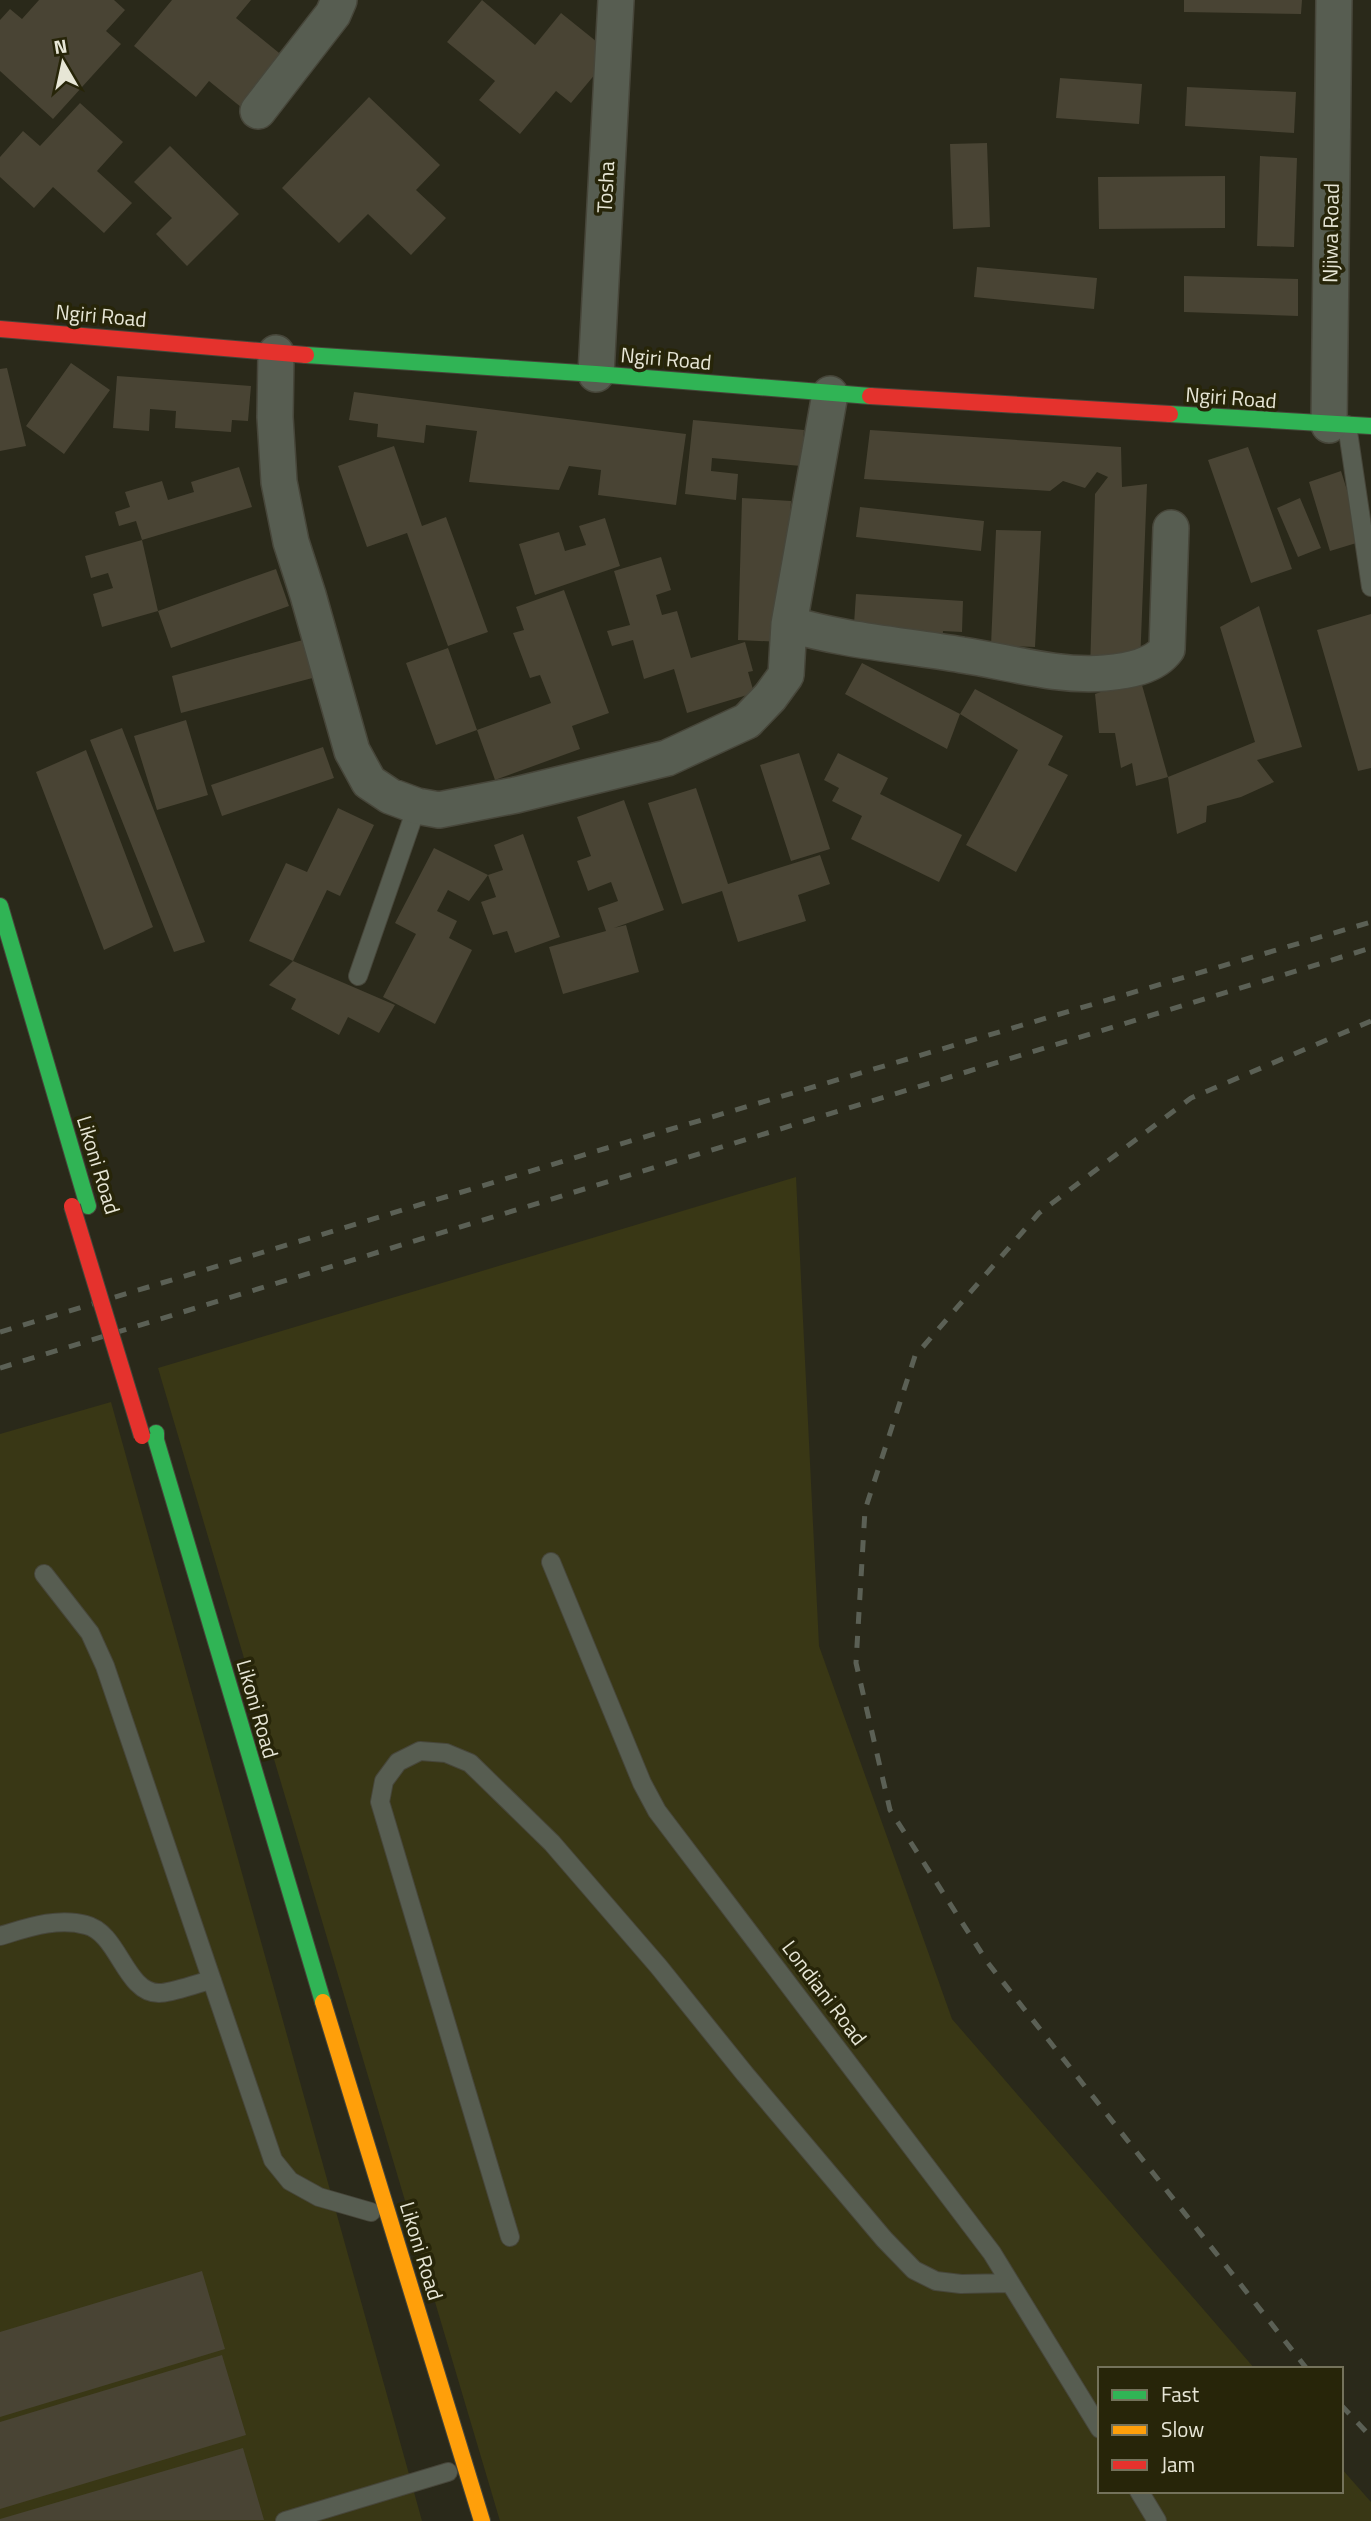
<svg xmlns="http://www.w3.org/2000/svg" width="1371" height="2521" font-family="'Titillium Web',sans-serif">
<rect width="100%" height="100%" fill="#2a291a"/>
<path fill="#393715" d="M796,1177L819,1646L952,2019L1255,2369H1100V2491H1341V2468L1371,2502V2521H500L158,1368Z
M111,1402L422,2521H0V1434Z"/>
<path fill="#494434" d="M39,0H114L125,10L106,31L121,44L53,119L0,71V20L10,9L22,19Z
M172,0H251L236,18L289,61L247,112L209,81L196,97L134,46Z
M482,0L535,45L561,13L612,54L571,103L556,91L520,134L479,100L495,81L447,42Z
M1184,0H1302L1301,14L1184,12Z
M1060,78L1142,84L1139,124L1056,118Z
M1187,87L1296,92L1294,133L1185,126Z
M369,97L440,165L416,190L446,218L411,255L368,214L339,243L282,188Z
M80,103L123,142L97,171L132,203L104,233L53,187L34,208L0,177V157L23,131L40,146Z
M987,143L990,227L953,229L950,144Z
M170,146L239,214L187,266L156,234L172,218L134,182Z
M1260,156L1297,158L1294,247L1257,246Z
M1225,176V228L1099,229L1098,177Z
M977,267L1097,278L1094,309L974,297Z
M1184,276L1298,279V316L1184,312Z
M71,363L110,390L64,454L26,426Z
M7,368L26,446L0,451V369Z
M117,376L251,386L248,421L232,420L231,432L175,428L176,411L150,409L149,431L113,428Z
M354,392L686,434L676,505L598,495L601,470L569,466L559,490L469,482L477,431L426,425L424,443L377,437L378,424L349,420Z
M693,420L804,430L801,466L712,458L711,471L738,474L736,500L685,494Z
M870,430L1121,447L1122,487L1147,484L1140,665L1090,672L1095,494L1108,477L1097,472L1085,488L1063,481L1050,491L864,479Z
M394,446L422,526L446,517L488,632L448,646L407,533L367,547L338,466Z
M1248,447L1292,569L1251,583L1208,460Z
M239,467L252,507L142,540L136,521L119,526L115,512L130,507L125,492L162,481L168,500L194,492L191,482Z
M1341,471L1363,541L1330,551L1309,482Z
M742,498L791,501L782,642L738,640Z
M1300,498L1321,548L1298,557L1277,508Z
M860,507L984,521L981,551L856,537Z
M605,518L620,566L535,595L519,544L559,532L565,551L586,545L579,526Z
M996,530L1041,531L1035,647L991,645Z
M142,540L158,611L102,627L93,594L113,588L108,573L91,578L85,556Z
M661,557L671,590L656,595L662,615L677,611L691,658L745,642L753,671L748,672L754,693L687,713L674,669L644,679L633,640L612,646L607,631L630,625L614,571Z
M276,569L289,606L171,648L158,611Z
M564,590L609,713L572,726L580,749L495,780L477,730L551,703L540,675L530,678L513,633L524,630L516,607Z
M856,594L963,601L962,632L943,631L942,646L854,624Z
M1259,606L1302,747L1257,760L1274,782L1241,797L1207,806L1206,822L1177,834L1168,777L1136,786L1132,763L1121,768L1115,733H1099L1095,694L1140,678L1168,777L1255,742L1220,627Z
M1371,614V768L1358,771L1317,630Z
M310,638L320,676L181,713L172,676Z
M448,648L477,730L436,745L406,663Z
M862,663L960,714L975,689L1063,736L1048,765L1068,775L1016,872L966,845L1018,750L960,714L947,749L845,694Z
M186,720L208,795L157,810L134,736Z
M122,728L205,942L174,952L90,740Z
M323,747L334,778L222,816L211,785Z
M86,750L153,927L104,950L36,772Z
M799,753L830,849L791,861L760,765Z
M838,753L888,778L880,794L962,835L939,882L851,839L862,816L832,801L839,788L824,780Z
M696,788L728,884L820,855L830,884L798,895L806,921L738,942L722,891L682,904L648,803Z
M624,800L664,910L614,928L626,925L639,972L563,994L549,947L606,931L598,908L618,901L611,882L588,891L577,861L591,856L577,817Z
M338,808L374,825L340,896L327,890L293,961L249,941L286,863L307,872Z
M523,834L560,937L515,953L507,931L493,935L481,902L496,897L488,875L469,901L448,890L437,911L457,921L449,938L472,950L435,1024L383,997L416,934L395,923L434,848L488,875L503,870L494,845Z
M293,961L395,1005L379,1033L348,1017L339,1035L291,1009L296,999L269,985Z
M202,2271L225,2349L0,2417V2332Z
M222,2355L246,2435L0,2509V2422Z
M243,2448L264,2520L0,2521V2519Z"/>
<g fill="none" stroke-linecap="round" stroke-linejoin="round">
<defs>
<path id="lane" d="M1347,425L1371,587
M358,976L417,806
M551,1562L642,1783L657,1811L992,2253L1100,2429
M44,1574L90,1633L105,1666L273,2160L290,2181L319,2197L371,2212
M0,1936C27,1928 57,1917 86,1925C119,1933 125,1993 159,1993C173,1993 197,1983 212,1980
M510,2237L380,1802L384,1781L398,1762L420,1751L446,1753L470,1763L552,1843L659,1967L745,2074L884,2239L914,2270L936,2281L961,2284L1010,2283
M1139,2491L1157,2521
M285,2521L448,2472"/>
<path id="street" d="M258,111L333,14L339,0
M276,353L275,417L279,482L291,542L308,595L352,751L369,782L390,796L417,806L439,810L516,795L667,758L747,721L770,697L786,675L789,624L830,394
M596,374L616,0
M1329,425L1334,0
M789,624C845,641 904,645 962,655C1009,662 1057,677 1105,673C1127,671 1154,667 1167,649L1171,528"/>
<path id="fast" d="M306,355L596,374L870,396
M1170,414L1371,426
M0,906L88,1206
M156,1433V1440L323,2002"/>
<path id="slow" d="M323,2002L482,2521"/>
<path id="jam" d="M0,329L306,355
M870,396L1170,414"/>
</defs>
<use href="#lane" stroke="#47463a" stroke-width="20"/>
<use href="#street" stroke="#47463a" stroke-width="38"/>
<use href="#fast" stroke="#47463a" stroke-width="18"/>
<use href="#slow" stroke="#47463a" stroke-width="18"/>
<use href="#jam" stroke="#47463a" stroke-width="18"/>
<use href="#lane" stroke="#575d51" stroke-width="18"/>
<use href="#street" stroke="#575d51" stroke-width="35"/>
<use href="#fast" stroke="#30b455" stroke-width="16"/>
<use href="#slow" stroke="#ff9f0a" stroke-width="16"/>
<use href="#jam" stroke="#e5322d" stroke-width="16"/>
<path stroke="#5b6055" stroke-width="5" stroke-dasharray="12 12" stroke-linecap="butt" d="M0,1332L607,1148L1371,922
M0,1368L1371,948
M1307,2369L988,1963L890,1810L856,1663L865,1510L915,1356L1039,1213L1191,1098L1371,1021
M1341,2405L1371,2437"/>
<defs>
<path id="jam-bridge" d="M72,1206L142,1436"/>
</defs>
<use href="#jam-bridge" stroke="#47463a" stroke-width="18" stroke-linecap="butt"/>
<use href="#jam-bridge" stroke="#e5322d" stroke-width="16"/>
</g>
<g text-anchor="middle" stroke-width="7" stroke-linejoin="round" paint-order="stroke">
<g font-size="21" fill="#e7e6d6" stroke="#272509">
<text transform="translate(606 187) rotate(-87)" y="7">Tosha</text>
<text transform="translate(1331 233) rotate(-89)" y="7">Njiwa Road</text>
<text transform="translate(101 316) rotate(5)" y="7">Ngiri Road</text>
<text transform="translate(666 359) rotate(5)" y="7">Ngiri Road</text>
<text transform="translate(1231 398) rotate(4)" y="7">Ngiri Road</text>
<text transform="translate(98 1165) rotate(73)" y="7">Likoni Road</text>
<text transform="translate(257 1709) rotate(74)" y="7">Likoni Road</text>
<text transform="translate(824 1993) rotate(53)" y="7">Londiani Road</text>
<text transform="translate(421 2251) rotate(73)" y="7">Likoni Road</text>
</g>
</g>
<rect x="1098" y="2367" width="245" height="126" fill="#272509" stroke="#74725b" stroke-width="2"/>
<rect x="1112" y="2390" width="35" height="10" fill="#30b455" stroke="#74725b" stroke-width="2"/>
<text x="1161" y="2402" font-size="21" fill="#e7e6d6">Fast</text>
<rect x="1112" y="2425" width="35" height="10" fill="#ff9f0a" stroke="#74725b" stroke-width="2"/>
<text x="1161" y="2437" font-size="21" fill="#e7e6d6">Slow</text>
<rect x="1112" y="2460" width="35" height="10" fill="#e5322d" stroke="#74725b" stroke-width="2"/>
<text x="1161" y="2472" font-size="21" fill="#e7e6d6">Jam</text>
<g transform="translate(63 63) rotate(351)" stroke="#272509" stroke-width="5" paint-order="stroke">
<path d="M0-5L12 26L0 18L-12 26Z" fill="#e7e6d6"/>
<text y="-10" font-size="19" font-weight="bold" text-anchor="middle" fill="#e7e6d6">N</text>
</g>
</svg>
